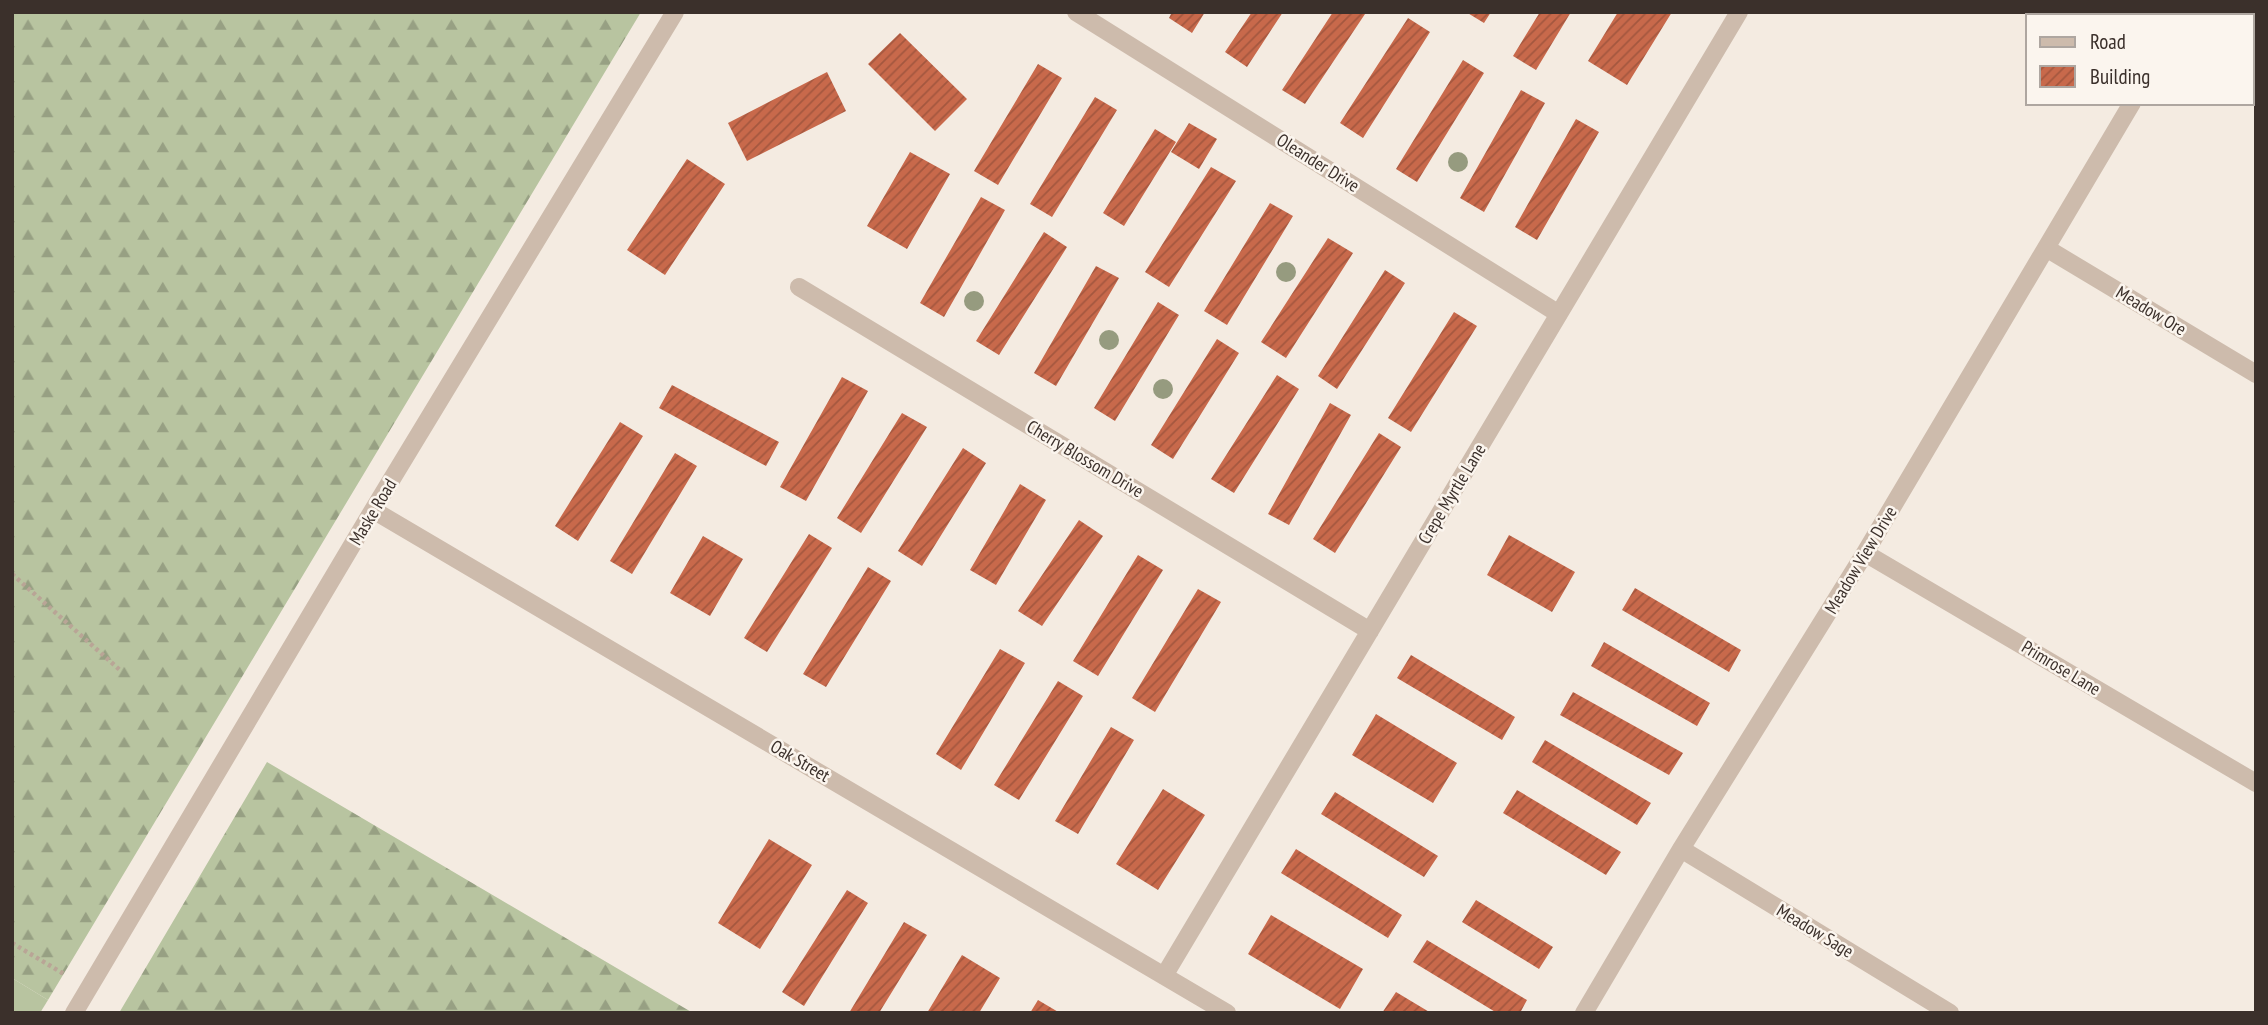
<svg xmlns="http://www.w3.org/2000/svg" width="2268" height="1025" font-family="'PT Sans Narrow',sans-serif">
<defs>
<pattern id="forest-firs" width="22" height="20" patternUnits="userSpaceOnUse" patternTransform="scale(1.75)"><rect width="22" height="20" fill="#b8c4a0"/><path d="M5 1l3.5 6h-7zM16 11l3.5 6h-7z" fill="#97a083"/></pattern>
<pattern id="building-hatch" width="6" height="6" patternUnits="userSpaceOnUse" patternTransform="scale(1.75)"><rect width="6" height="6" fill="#c8694b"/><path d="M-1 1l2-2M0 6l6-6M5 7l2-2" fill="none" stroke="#a4573f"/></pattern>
</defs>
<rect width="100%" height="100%" fill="#f4ebe1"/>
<path fill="url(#forest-firs)" d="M12,12H641L48,1000L12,978Z
M267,762L693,1013H119Z"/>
<path fill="#b8c4a0" d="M12,978L48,1000L40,1013H12Z"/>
<path fill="url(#building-hatch)" d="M1172,12H1205L1192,33L1169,18Z
M1252,12H1283L1247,67L1225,52Z
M1333,12L1365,14L1305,104L1282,90Z
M1466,12H1491L1484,23Z
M1540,12H1571L1536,70L1513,56Z
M1618,12H1672L1627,85L1588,61Z
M1408,18L1430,32L1363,138L1340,123Z
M900,33L967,99L935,131L868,64Z
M1463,60L1484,73L1417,182L1396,169Z
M1038,64L1062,78L998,185L974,171Z
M827,72L846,111L747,161L728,123Z
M1521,90L1545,103L1484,212L1460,198Z
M1095,97L1117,110L1052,217L1030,204Z
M1576,119L1599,132L1537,240L1515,227Z
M1189,123L1217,139L1199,169L1171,152Z
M1155,129L1176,142L1124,226L1103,213Z
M910,152L950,174L907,249L867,226Z
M687,159L725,184L665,275L627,250Z
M1211,167L1236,181L1169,287L1145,272Z
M981,197L1005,210L944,317L920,303Z
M1270,203L1293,216L1227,325L1204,311Z
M1044,232L1067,247L999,355L976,341Z
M1328,238L1353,253L1286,358L1261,342Z
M1096,266L1119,278L1056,386L1034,373Z
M1385,270L1405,283L1337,389L1318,376Z
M1158,302L1179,315L1115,421L1094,408Z
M1454,312L1477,326L1411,432L1388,418Z
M1217,339L1239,353L1173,459L1151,445Z
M1277,375L1299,389L1234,493L1211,479Z
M842,377L868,391L806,501L780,487Z
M672,385L779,442L766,466L659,408Z
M1330,403L1351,415L1289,525L1268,514Z
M902,413L927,427L861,533L837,518Z
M620,422L643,436L578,541L555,526Z
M1379,433L1401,447L1335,553L1313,539Z
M963,448L986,463L922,566L898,551Z
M675,453L697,466L632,574L610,561Z
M1020,484L1046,500L996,585L970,570Z
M1079,520L1103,536L1042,626L1018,611Z
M809,534L832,548L767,652L744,638Z
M1509,535L1575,572L1552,612L1487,575Z
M703,536L743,559L710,616L670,593Z
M1138,555L1163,570L1098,676L1073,661Z
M868,567L891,581L826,687L803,674Z
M1635,588L1741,650L1729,672L1622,610Z
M1198,589L1221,602L1155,712L1132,698Z
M1604,642L1710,703L1697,726L1591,666Z
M1000,649L1025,663L961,770L936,754Z
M1411,655L1515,717L1502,740L1397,678Z
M1058,681L1083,696L1019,800L994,785Z
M1573,692L1683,753L1669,775L1560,715Z
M1376,714L1457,763L1433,803L1352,755Z
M1111,727L1134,740L1078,834L1055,821Z
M1545,740L1651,803L1637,825L1532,762Z
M1163,789L1205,815L1158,890L1116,864Z
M1517,790L1621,852L1606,875L1503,813Z
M1335,792L1438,856L1424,877L1321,814Z
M769,839L812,865L760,949L718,923Z
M1296,849L1402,915L1388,938L1281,873Z
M847,890L868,903L804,1006L782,992Z
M1476,900L1553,947L1539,969L1462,922Z
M1271,915L1363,969L1340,1009L1248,954Z
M904,922L927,935L879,1013H849Z
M1427,940L1527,1000L1520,1013H1497L1413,962Z
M962,955L1000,978L979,1013H927Z
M1396,992L1431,1013H1382Z
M1038,1000L1060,1013H1030Z"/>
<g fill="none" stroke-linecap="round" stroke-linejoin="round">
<path stroke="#b9a596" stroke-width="4.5" stroke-dasharray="3.5 3.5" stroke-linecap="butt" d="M12,574L121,671
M12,943L64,974"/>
<path stroke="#cdbbac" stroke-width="18" d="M1076,12L1559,314
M2184,16L2186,12
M2046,248L2256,374
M799,287L1370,631
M373,510L1227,1013
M1865,553L2256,783
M1681,849L1950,1013
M1164,976L1739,12
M74,1013L373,510L675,12
M1584,1013L1681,849L1865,553L2132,103"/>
</g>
<g fill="#969b7f">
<circle cx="1458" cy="162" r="10"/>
<circle cx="1286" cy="272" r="10"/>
<circle cx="974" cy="301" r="10"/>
<circle cx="1109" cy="340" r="10"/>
<circle cx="1163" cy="389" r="10"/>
</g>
<g text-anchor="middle" stroke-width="5" stroke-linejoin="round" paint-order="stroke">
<g font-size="18" fill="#3b302b" stroke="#fbf5ee">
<text transform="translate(1318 163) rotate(32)" y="6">Oleander Drive</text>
<text transform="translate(2151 311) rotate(31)" y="6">Meadow Ore</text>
<text transform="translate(1085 459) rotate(31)" y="6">Cherry Blossom Drive</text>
<text transform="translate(1452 494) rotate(-59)" y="6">Crepe Myrtle Lane</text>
<text transform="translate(373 512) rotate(-59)" y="6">Maske Road</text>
<text transform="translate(1861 560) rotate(-59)" y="6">Meadow View Drive</text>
<text transform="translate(2061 668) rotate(31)" y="6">Primrose Lane</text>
<text transform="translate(800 761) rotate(30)" y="6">Oak Street</text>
<text transform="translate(1815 931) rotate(31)" y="6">Meadow Sage</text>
</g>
</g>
<rect width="2268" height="1025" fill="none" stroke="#3b302b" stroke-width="28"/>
<rect x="2026" y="14" width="228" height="91" fill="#fbf5ee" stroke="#aea6a0" stroke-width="2"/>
<rect x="2040" y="37" width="35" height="10" fill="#cdbbac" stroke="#aea6a0" stroke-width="2"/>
<text x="2090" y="49" font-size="21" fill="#3b302b">Road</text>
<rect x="2040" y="66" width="35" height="21" fill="url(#building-hatch)" stroke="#aea6a0" stroke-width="2"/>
<text x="2090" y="84" font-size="21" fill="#3b302b">Building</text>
</svg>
